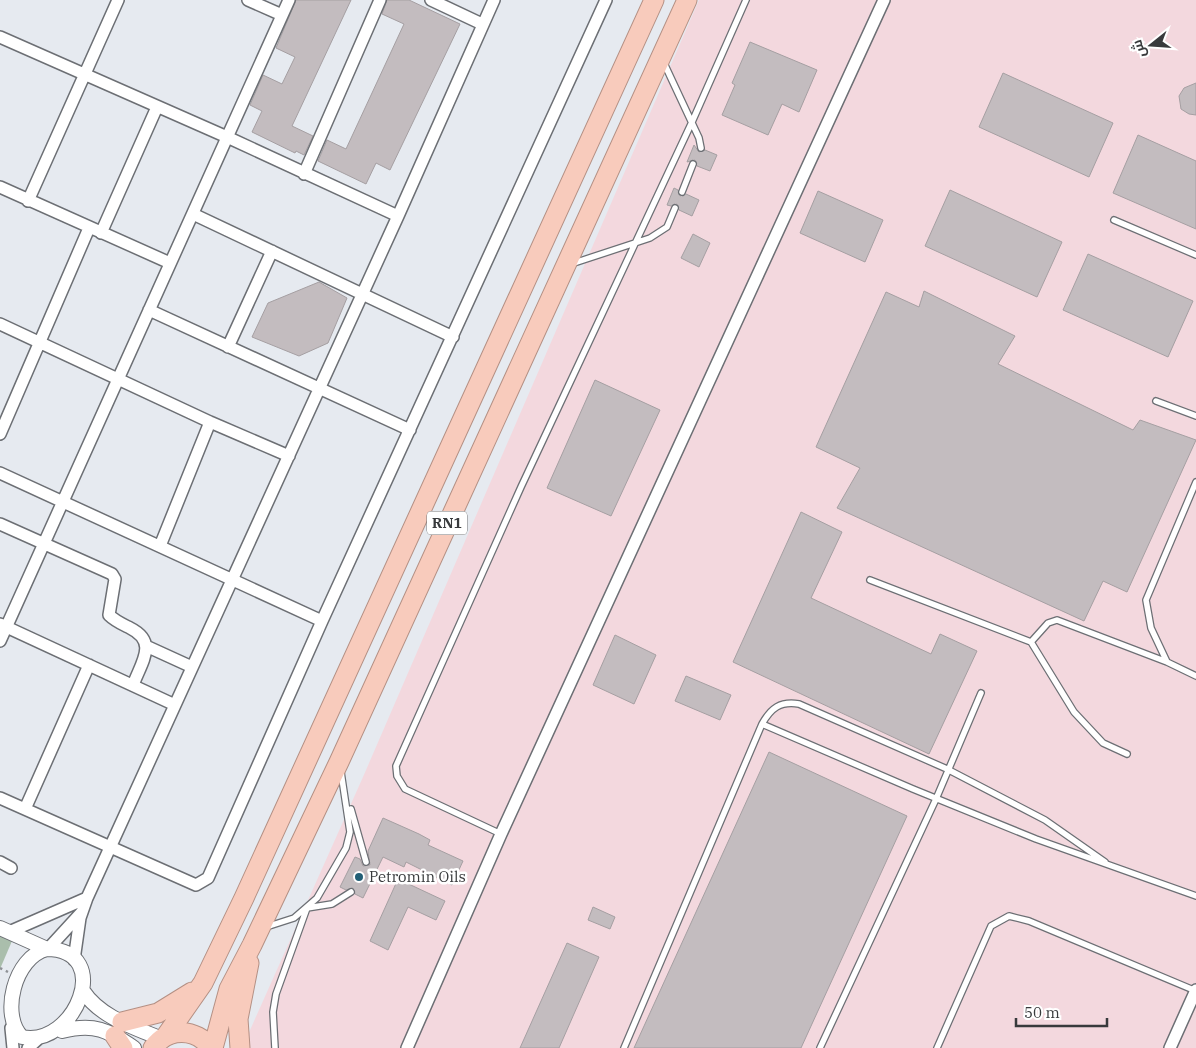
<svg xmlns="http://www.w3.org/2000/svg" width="1196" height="1048" font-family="'IBM Plex Serif',Cairo,serif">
<rect width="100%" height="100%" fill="#e6eaf0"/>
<path fill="#f3d8de" d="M699,0H1196V1048H242L363,777Z"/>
<path fill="#aabeac" d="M0,936L12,941L0,969Z"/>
<path fill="#c3bcbf" stroke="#a59fa2" d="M296,0H351L292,126L313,136L304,155L296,151L295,153L252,132L262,111L250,105L263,75L282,84L295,57L276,48Z
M387,0H409L460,24L390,170L376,163L366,184L318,161L327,140L346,149L404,24L382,14Z
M750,42L817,70L799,112L782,104L768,135L722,115L735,85L732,83Z
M1003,73L1113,123L1089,177L979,127Z
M1196,83V115L1189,114L1181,109L1179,96L1184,88Z
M1138,135L1196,161V229L1113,193Z
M694,145L699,152L705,150L717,155L710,171L697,166L695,160L687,162Z
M674,188L678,190L680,196L686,194L699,200L692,216L679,210L677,204L671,206L667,205Z
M950,190L1062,242L1037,297L925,246Z
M818,191L883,220L865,262L800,233Z
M693,234L710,243L699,267L681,258Z
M1088,254L1193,301L1168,357L1063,310Z
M319,282L347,298L328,343L299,356L252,337L268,303Z
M924,291L1015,336L998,364L1133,430L1140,420L1196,440L1127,592L1103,581L1084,621L837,508L860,468L816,447L886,292L919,307Z
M595,380L660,410L611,516L547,488Z
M801,512L842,532L811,598L931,654L940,634L977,651L929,754L733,662Z
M615,635L656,655L634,704L593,685Z
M686,676L731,695L720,720L675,701Z
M769,752L907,816L801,1048H634Z
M383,818L419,834L430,840L428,845L463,861L452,885L406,862L404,867L383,857L363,898L355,894L353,888L346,890L340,887L355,857L360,859L363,866L370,865L368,851Z
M398,879L445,901L436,920L408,907L388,950L370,941Z
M593,907L615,917L610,929L588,920Z
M567,943L599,957L559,1048H520Z"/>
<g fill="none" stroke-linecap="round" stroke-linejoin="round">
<defs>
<path id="service" d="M663,61L699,138L701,148
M682,192L693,164
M1114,220L1196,255
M571,264L650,238L667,227L675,208
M1156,401L1196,416
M1196,482L1146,600L1151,628L1167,662L1196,676
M870,580L1031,642L1074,712L1103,743L1127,754
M1031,642L1048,623L1057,620L1167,662
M762,724L913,789L1036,839L1196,896
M351,809L366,862
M501,834L405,789L397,776L396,766L521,487L692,122L746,0
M266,927L294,918L317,898L346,848L350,832L341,772
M275,1048L273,1012L276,994L307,908L332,904L351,892
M624,1048L762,724C771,708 780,701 799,704L947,769L1045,820L1105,862
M820,1048L936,799L981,693
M937,1048L991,926L1009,916L1029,921L1196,991"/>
<path id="minor" d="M248,0L282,15
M431,0L482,24
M0,37L227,137L398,216
M304,174L380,0
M0,187L170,263
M28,201L118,0
M193,214L453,337
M101,233L157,107
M149,310L410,430
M0,324L210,422L289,456
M228,347L272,251
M0,434L89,228
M0,473L322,621
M0,524L112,574L115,579L109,615C115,621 122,624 130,628C158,642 142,661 133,685
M160,546L210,422
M0,624L175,705
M0,641L289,0
M146,646L192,667
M0,798L196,885L208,878L322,621L606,0
M25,809L89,665
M0,862L11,868
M9,932L87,898
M48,949L81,913
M74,960L80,918L87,898L398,216L494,0
M11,1028L13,1048
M28,1048L37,1040
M407,1048L501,834L884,0
M1170,1048L1196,990"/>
<path id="tertiary" d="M0,928L47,949
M47,949C115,950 75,1048 22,1037C0,1016 14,957 47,949Z
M83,991C100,1017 133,1027 162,1039
M62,1031C94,1023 108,1030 134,1048"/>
<path id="trunk" d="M122,1022L158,1013L192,992
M115,1036L123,1048
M166,1036L203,983L244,898L654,0
M153,1048C168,1027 196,1028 211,1048
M213,1048L229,989L252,945L339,762L687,0
M240,1048L238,1019L249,963"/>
</defs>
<use href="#service" stroke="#6c6f74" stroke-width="8"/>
<use href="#minor" stroke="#6c6f74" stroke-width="14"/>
<use href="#tertiary" stroke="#6c6f74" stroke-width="16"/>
<use href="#trunk" stroke="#b49084" stroke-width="21"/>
<path stroke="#8f9296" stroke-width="2.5" stroke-dasharray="2.5 4" stroke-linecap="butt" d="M0,968L8,972"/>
<use href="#service" stroke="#fff" stroke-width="5.5"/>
<use href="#minor" stroke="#fff" stroke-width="11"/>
<use href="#tertiary" stroke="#fff" stroke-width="14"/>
<use href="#trunk" stroke="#f8cbbc" stroke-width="19"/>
</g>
<circle fill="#225f76" stroke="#fff" stroke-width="2" cx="359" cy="877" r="5"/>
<g text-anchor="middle" stroke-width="5" stroke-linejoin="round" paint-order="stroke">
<rect fill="#fff" stroke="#747576" stroke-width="1" x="427" y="511.5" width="40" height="23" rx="4"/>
<g font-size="14" font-weight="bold" fill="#383a3c">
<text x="447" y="528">RN1</text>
</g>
<g font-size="15" fill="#383a3c" stroke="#fff" text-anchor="start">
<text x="369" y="882">Petromin Oils</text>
</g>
</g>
<g transform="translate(1151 45) rotate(253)" stroke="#ffffff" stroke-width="4" paint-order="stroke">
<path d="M0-4L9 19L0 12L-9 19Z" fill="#383a3c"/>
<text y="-8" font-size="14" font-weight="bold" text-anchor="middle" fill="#383a3c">ش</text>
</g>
<path d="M1016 1018v8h91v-8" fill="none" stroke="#383a3c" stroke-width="2.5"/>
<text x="1024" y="1018" font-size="15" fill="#383a3c" stroke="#ffffff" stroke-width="4" paint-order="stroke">50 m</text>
</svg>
